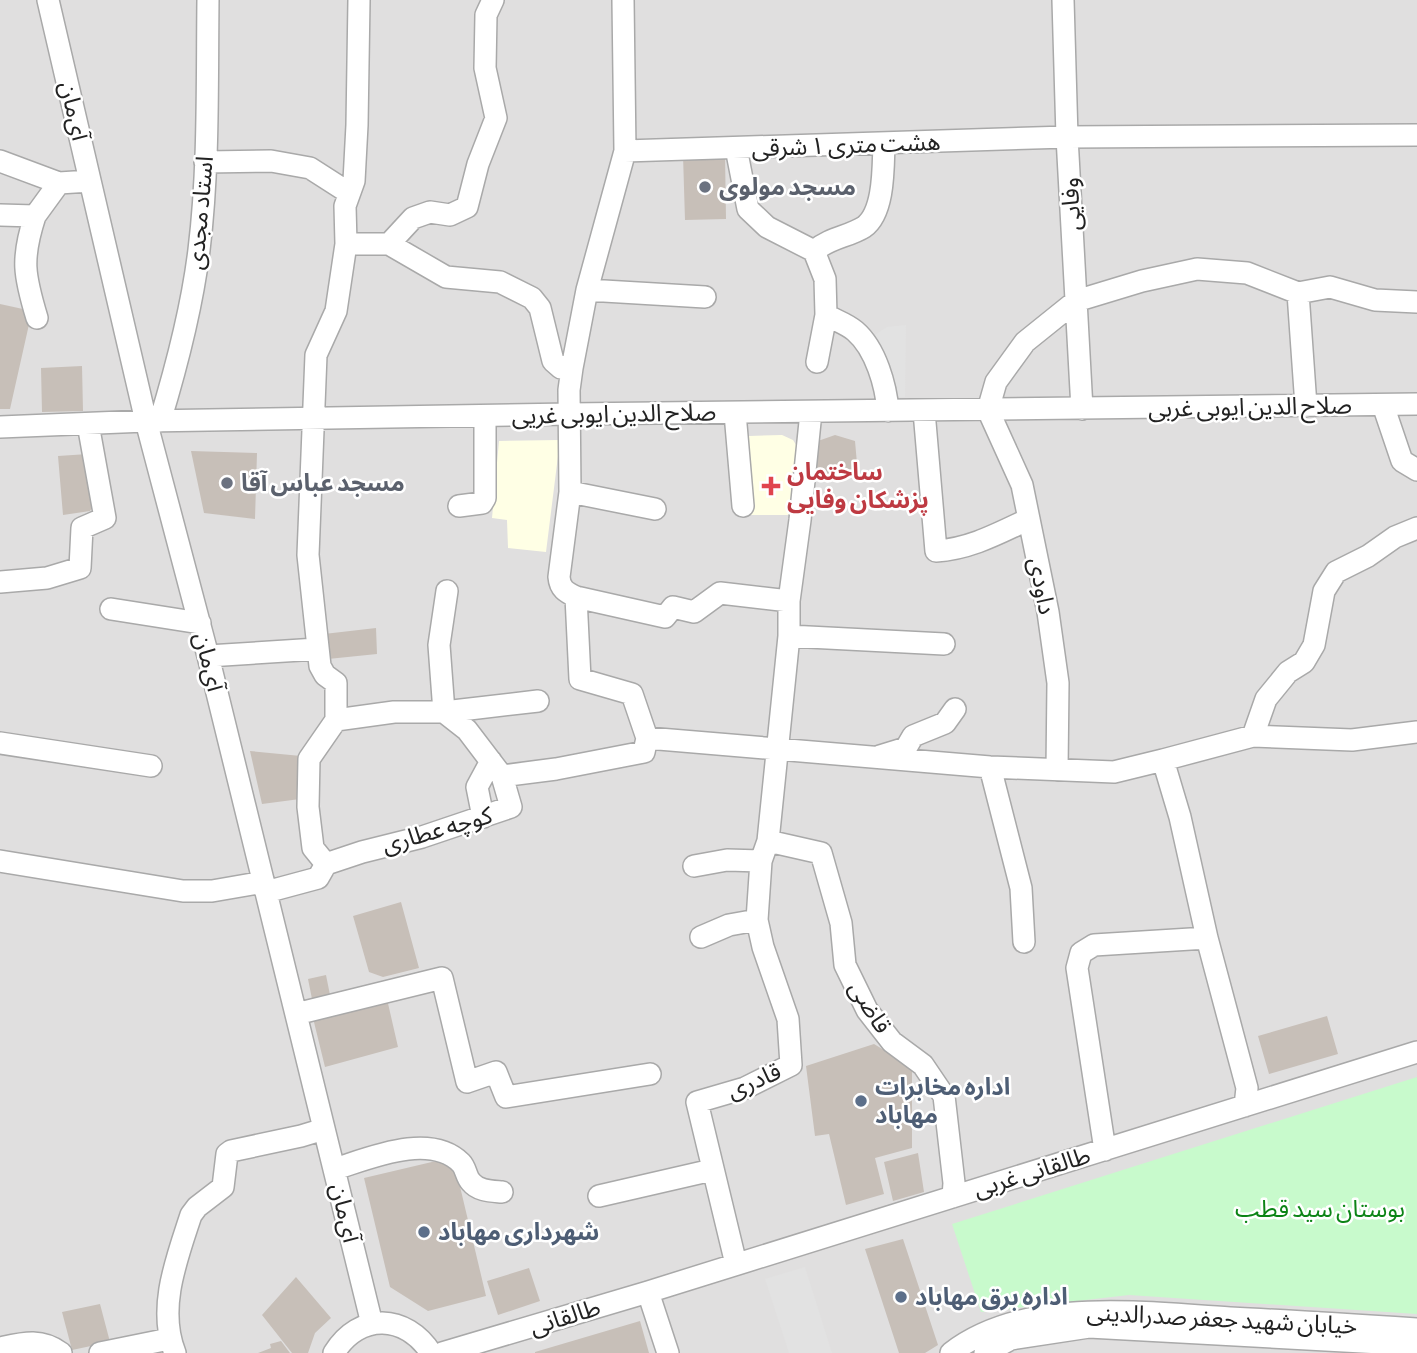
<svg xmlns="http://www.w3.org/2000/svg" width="1417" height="1353" font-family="'Asap Condensed','Noto Sans Arabic',sans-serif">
<rect width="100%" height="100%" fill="#f2efe9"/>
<path fill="#e0dfdf" d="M0,0H1417V1353H0Z"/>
<path fill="#ffffe5" d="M782,435L793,440L798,448L789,515H751L749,436Z
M560,440L546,552L508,548L507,520L492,518L499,441Z"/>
<path fill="#c8facc" d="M1417,1077V1314L1129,1295L981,1312L952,1224Z"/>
<path fill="#e2e2e2" d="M906,325L905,397H891L873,336L887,327Z
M805,1267L832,1353H789L765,1279Z"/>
<path fill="#c7bfb8" d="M725,154L726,219L685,220L683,155Z
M0,304L32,311L10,409H0Z
M82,366L83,411L42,412L41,368Z
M835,435L855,441L858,475H812L818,441Z
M191,451L257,453L255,519L204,513Z
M88,454L97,501L90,511L63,515L58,456Z
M376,628L377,654L328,659L324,634Z
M250,751L301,756L300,799L262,804Z
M401,902L419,968L383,977L369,972L353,916Z
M326,975L330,995L312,999L308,979Z
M387,999L398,1047L325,1067L312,1014Z
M1327,1016L1338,1054L1269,1074L1258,1036Z
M874,1044L912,1067V1148L875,1158L884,1194L846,1205L829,1134L815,1136L806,1066Z
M918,1153L924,1192L893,1201L884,1162Z
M453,1157L486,1296L428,1311L390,1287L364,1178Z
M903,1239L938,1345L925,1353H899L865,1249Z
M529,1268L540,1301L498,1315L487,1281Z
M296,1277L331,1318L315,1333L308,1353H292L262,1315Z
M100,1304L110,1342L72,1350L62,1312Z
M640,1321L649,1353H535V1352Z
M281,1341L290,1353H258L271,1348L270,1344Z"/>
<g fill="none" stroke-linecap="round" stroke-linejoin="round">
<defs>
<path id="minor" d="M48,0L146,421L208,656L372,1324
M1063,0L1067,137L1082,409
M736,148L748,209L767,227L814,251C831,237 848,237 864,227C885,212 883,165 884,143
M625,151L1067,137L1417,135
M0,161L59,183L90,181
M205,162L271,161L310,168L349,193
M0,215L35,216L59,183
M35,216C21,259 24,275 37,318
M346,244L345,206L354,181L357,125L359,0
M389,244L413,218L430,212L450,215L467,207L478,164L496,118L485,68L486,15L493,0
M814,251L825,279L826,315C835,320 847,324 855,331C876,349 886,386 888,411
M587,290L705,297
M1298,293L1306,406
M817,362L826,315
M1383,405L1402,461L1417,470
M924,411L936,551C970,549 999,533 1029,519
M735,413L743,506
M160,421C177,365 192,308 199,250C209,168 207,83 208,0
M0,427L146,421L570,414L1417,404
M570,492L655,509
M459,506L482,503L485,498V416
M0,582L47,578L80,568L82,528L105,518L88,424
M447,591L439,645L444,712L538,701
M576,597C566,592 560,589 559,577L570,492L569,390L572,368L587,290L625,151L623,0
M789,601L720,593L694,612L673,607L665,617L576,597L580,679L632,694L647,738L990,767L1114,772L1163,760
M111,609L200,623
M789,636L944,644
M208,656L317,649
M336,720V683L325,675L320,666L308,555L316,355L336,311L346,244H389L446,277L500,282L532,298L540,308L553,361L561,368H572
M1253,736L1266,699L1288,672L1304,662L1314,645L1324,591L1336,572L1368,556L1395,537L1417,528
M0,743L151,766
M880,756L906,748L913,736L945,723L955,709
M990,767L1021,888L1024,942
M1057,770L1058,683L1048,612L1022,485L988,410L996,382L1025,342L1076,301L1142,281L1197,269L1247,273L1298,293L1330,287L1375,300L1417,302
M483,817L477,787L491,761
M768,841L821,853L841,923L845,965L867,1010L892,1042L923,1065L944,1096L954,1183L953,1197
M0,861L183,891H212L264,882
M326,864L313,848L308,807L309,759L336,720L394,712H444L467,730L502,776
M694,866L727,860L761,861
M266,892L318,878L326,864L362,852L422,837L511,807L502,776L556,769L644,752L647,738
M701,937L729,925L757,920
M296,1014L442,978L467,1082L496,1072L506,1097L650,1074
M1245,1106L1247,1088L1207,938L1180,817L1163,760L1253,736L1352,740L1417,732
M1105,1150L1077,968L1081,953L1094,945L1207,938
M335,1169C370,1158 430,1132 461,1163C466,1168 466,1177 471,1182C478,1191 491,1191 502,1192
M599,1196L712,1170
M736,1264L697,1102L745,1088L791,1065L788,1019L763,947L757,920L761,861L768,841L789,636V601L800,520L811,412
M648,1292L668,1353
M0,1348C23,1343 41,1338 61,1353
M100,1353L169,1339
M175,1353C157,1308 177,1258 191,1215L197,1207L223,1187L227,1154L231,1151L301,1136L324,1129
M334,1353C359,1312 406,1314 431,1353
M442,1353L648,1292L1417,1052
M951,1353C1025,1296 1143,1313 1230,1318C1293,1321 1355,1325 1417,1329
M985,1353L1011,1339L1089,1327L1417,1345"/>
</defs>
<use href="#minor" stroke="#a9a9a9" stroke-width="24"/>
<use href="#minor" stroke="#fff" stroke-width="21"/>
</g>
<g fill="#6b7280" stroke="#fff" stroke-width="2.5">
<circle cx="705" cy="187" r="7"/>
<circle cx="227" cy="483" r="7"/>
</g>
<path fill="#e0444e" stroke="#fff" stroke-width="2.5" d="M767.5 475.5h7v7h7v7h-7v7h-7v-7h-7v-7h7z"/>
<g fill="#5c6f8a" stroke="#fff" stroke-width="2.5">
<circle cx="861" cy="1101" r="7"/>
<circle cx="424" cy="1232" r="7"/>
<circle cx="901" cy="1297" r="7"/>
</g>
<g text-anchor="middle" stroke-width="5" stroke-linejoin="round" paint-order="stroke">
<g font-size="24" fill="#222" stroke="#fff">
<text transform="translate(74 111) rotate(77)" y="8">آی‌مان</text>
<text transform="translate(846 145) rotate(-2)" y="8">هشت متری ۱ شرقی</text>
<text transform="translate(1071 204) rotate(-93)" y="8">وفایی</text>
<text transform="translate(200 213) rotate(-85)" y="8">استاد مجدی</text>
<text transform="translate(1250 407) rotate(-1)" y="8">صلاح الدین ایوبی غربی</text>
<text transform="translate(614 414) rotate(-1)" y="8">صلاح الدین ایوبی غریی</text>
<text transform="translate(1042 586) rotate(79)" y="8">داودی</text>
<text transform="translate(209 662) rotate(76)" y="8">آی‌مان</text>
<text transform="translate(437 830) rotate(-16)" y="8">کوچه عطاری</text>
<text transform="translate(870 1007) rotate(58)" y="8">قاضی</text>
<text transform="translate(754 1081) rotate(-23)" y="8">قادری</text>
<text transform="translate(1032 1172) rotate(-17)" y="8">طالقانی غربی</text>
<text transform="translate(345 1213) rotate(77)" y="8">آی‌مان</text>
<text transform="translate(565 1317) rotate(-17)" y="8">طالقانی</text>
<text transform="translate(1222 1319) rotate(3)" y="8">خیابان شهید جعفر صدرالدینی</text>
</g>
<g font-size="24" font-weight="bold" fill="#5b616d" stroke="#fff" text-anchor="start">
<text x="719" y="195">مسجد مولوی</text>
<text x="241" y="491">مسجد عباس آقا</text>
</g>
<g font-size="24" font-weight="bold" fill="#be3a42" stroke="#fff" text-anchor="start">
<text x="787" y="480">ساختمان<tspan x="787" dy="28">پزشکان وفایی</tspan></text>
</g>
<g font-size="24" font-weight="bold" fill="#4e5e75" stroke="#fff" text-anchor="start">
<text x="875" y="1095">اداره مخابرات<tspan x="875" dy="28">مهاباد</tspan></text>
<text x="438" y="1240">شهرداری مهاباد</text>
<text x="915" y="1305">اداره برق مهاباد</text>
</g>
<g font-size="24" fill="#0c8416" stroke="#fff">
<text x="1320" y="1217">بوستان سید قطب</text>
</g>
</g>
</svg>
